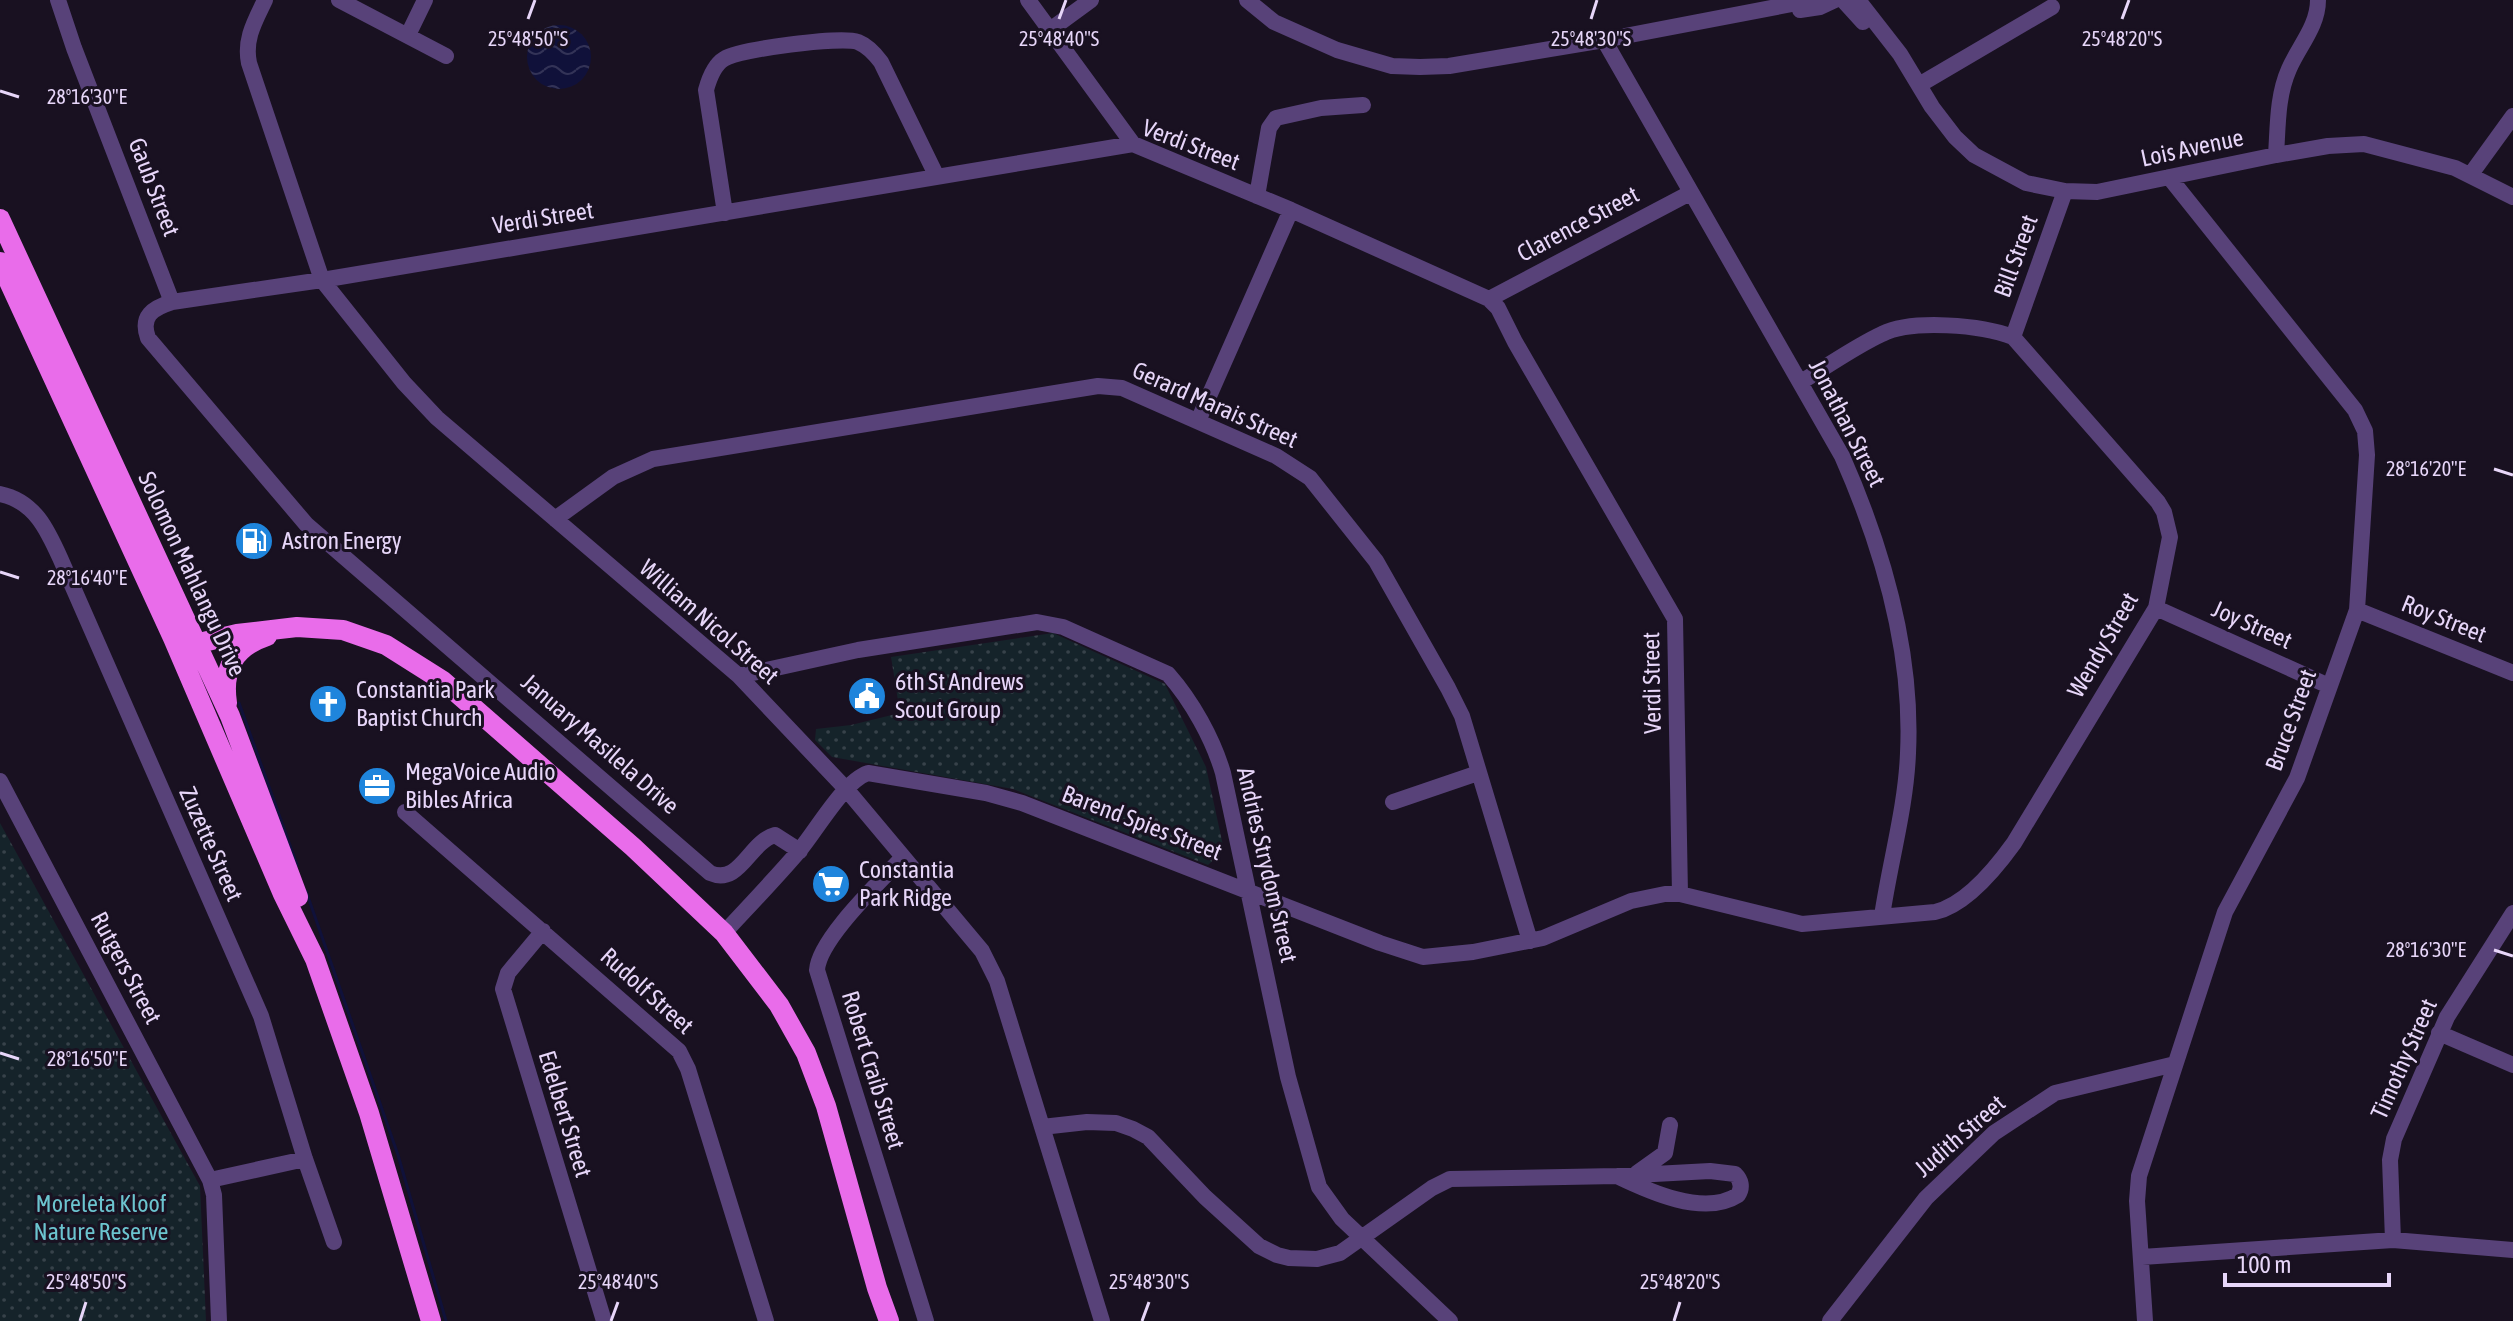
<svg xmlns="http://www.w3.org/2000/svg" width="2513" height="1321" font-family="'Asap Condensed',sans-serif">
<defs>
<pattern id="park-dots" width="8" height="8" patternUnits="userSpaceOnUse" patternTransform="scale(2)"><rect width="8" height="8" fill="#15232a"/><path d="M2 2h.1M6 6h.1" fill="none" stroke="#37424a" stroke-width="1.8" stroke-linecap="round"/></pattern>
<pattern id="water-waves" width="16" height="10" patternUnits="userSpaceOnUse" patternTransform="scale(2)"><rect width="16" height="10" fill="#10113a"/><path d="M0 5q4-4 8 0t8 0" fill="none" stroke="#333357"/></pattern>
</defs>
<rect width="100%" height="100%" fill="#191121"/>
<path fill="url(#park-dots)" d="M1053,633L1165,684L1206,767L1224,850L1208,865L1013,789L832,757L815,740L816,729L851,725L900,713L891,657Z
M0,823L200,1186L206,1321H0Z"/>
<path fill="url(#water-waves)" d="M527 57a32 32 0 1 1 64 0a32 32 0 1 1-64 0Z"/>
<g fill="none" stroke-linecap="round" stroke-linejoin="round">
<path stroke="#10113a" stroke-width="3" d="M239,703L297,865
M306,891L398,1155L446,1321"/>
<path stroke="#584279" stroke-width="16" d="M58,0L74,48L172,302
M265,0C255,21 244,39 249,63L322,280L404,383L437,418L739,676L847,790L982,951L997,981L1102,1321
M339,0L446,56
M1028,0L1133,144
M1247,0L1274,22L1337,50L1392,66L1420,67L1449,66L1604,40L1813,0
M1843,0L1863,22
M1858,0L1900,54L1932,107L1955,137L1974,155L2026,183L2065,191L2097,192L2276,155L2328,146L2364,144L2455,168L2513,197
M1800,10L1820,7L1835,0
M1050,30L1091,0
M408,35L425,0
M1604,40L1842,456C1883,549 1913,651 1908,753C1906,807 1890,862 1882,916
M1919,85L2052,7
M2276,155C2278,126 2277,96 2289,69C2299,46 2318,26 2318,0
M2471,174L2513,116
M1257,196L1269,128L1276,118L1321,108L1363,105
M725,213L706,90C709,79 714,65 724,59C740,49 841,36 858,42C868,46 875,54 881,62L937,177
M1489,299L1690,193
M2013,337L2065,191
M1198,421L1291,210
M0,494C35,501 48,531 61,560L261,1016L305,1159L334,1242
M555,519L613,477L653,459L1098,386L1122,388L1276,456L1310,478L1376,561L1448,688L1462,716L1530,941
M2156,608L2329,686
M2357,610L2513,673
M739,676L858,650L1037,622L1063,627L1168,674C1192,701 1213,739 1223,773L1288,1077L1319,1187L1342,1219L1450,1321
M0,781L210,1180L214,1195L219,1321
M1393,802L1478,773
M405,812L679,1051L688,1069L766,1321
M800,851L775,835C749,842 740,886 710,873L306,524L148,338C140,316 153,308 172,302L322,280L1133,144L1291,210L1489,299L1498,308L1515,342L1675,619L1680,894
M903,857C880,882 819,939 817,970L926,1321
M543,931L508,973L503,989L604,1321
M724,933C749,906 775,879 799,851C816,831 844,781 868,773L986,793L1022,803L1380,943L1423,957L1473,952L1543,938L1631,901L1665,894H1680L1802,924L1935,912C1966,905 1996,868 2014,843L2156,608L2170,537L2164,512L2158,502L2013,337C1982,325 1912,319 1882,334C1854,347 1828,366 1801,382
M2439,1033L2513,1065
M1042,1127L1087,1122L1116,1123L1133,1129L1148,1137L1205,1197L1259,1246L1277,1255L1289,1258L1317,1259L1340,1253L1432,1188L1450,1179L1617,1176L1710,1171L1735,1174C1741,1180 1743,1187 1738,1195C1704,1217 1648,1191 1617,1176
M1637,1173L1665,1153L1670,1125
M210,1180L305,1159
M2393,1240L2390,1160L2394,1139L2447,1017L2513,913
M2142,1257L2393,1240L2513,1250
M1830,1321L1926,1198L1994,1133L2055,1093L2175,1064
M2145,1321L2137,1201L2139,1176L2225,912L2297,778L2357,610L2367,455L2365,431L2355,410L2169,177"/>
<path stroke="#e96cea" stroke-width="20" d="M0,219L230,716L298,897
M0,262L173,638L283,894L315,959L369,1113L431,1321
M179,651L195,644L237,634L297,627L343,630L386,645L443,681L633,847L724,933L779,1005L806,1053L826,1106L877,1288L889,1321
M227,703C222,669 234,647 267,636"/>
</g>
<path fill="none" stroke="#e7d6f9" stroke-width="3" d="M528,19L535,0M1059,19L1066,0M1591,19L1597,0M2122,19L2129,0M0,91L19,97M2494,469L2513,475M0,572L19,578M2494,950L2513,956M0,1053L19,1059M80,1321L86,1302M611,1321L618,1302M1142,1321L1149,1302M1674,1321L1680,1302"/>
<defs>
<symbol id="fuel-disc" viewBox="-11 -11 22 22"><circle r="9.5" fill="#1f85dc" stroke="#191121"/><path d="M-5.5-6h7V0h2V4h1.3V-2.5L3-4.5l.8-.8L6-3V5H2.5V1h-1V6h-7ZM-4.2-4.7v3.2H.2V-4.7Z" fill="#fff"/></symbol>
<symbol id="civic-disc" viewBox="-11 -11 22 22"><circle r="9.5" fill="#1f85dc" stroke="#191121"/><path d="M-.6-6.5H3V-4.5H.6V-3L4-1V1h2V6H-6V1h2V-1L-.6-3ZM-1.2 2.5V6h2.4V2.5Z" fill="#fff"/></symbol>
<symbol id="church-disc" viewBox="-11 -11 22 22"><circle r="9.5" fill="#1f85dc" stroke="#191121"/><path d="M-1.2-6h2.4v3.5h3.3v2.4h-3.3V6h-2.4V-.1h-3.3v-2.4h3.3Z" fill="#fff"/></symbol>
<symbol id="office-disc" viewBox="-11 -11 22 22"><circle r="9.5" fill="#1f85dc" stroke="#191121"/><path d="M-6-3h4V-5.5h4V-3h4V5H-6ZM-1-4.5V-3h2v-1.5ZM-6 0V1H6V0Z" fill="#fff"/></symbol>
<symbol id="supermarket-disc" viewBox="-11 -11 22 22"><circle r="9.5" fill="#1f85dc" stroke="#191121"/><path d="M-6-5.5h2.5l.6 2H6L4.5 2H-2.5L-4.4-4H-6ZM-1.5 3.2a1.3 1.3 0 1 0 .1 0ZM3 3.2a1.3 1.3 0 1 0 .1 0Z" fill="#fff"/></symbol>
</defs>
<g fill-rule="evenodd">
<use href="#fuel-disc" x="232" y="519" width="44" height="44"/>
<use href="#civic-disc" x="845" y="674" width="44" height="44"/>
<use href="#church-disc" x="306" y="682" width="44" height="44"/>
<use href="#office-disc" x="355" y="764" width="44" height="44"/>
<use href="#supermarket-disc" x="809" y="862" width="44" height="44"/>
</g>
<g text-anchor="middle" stroke-width="6" stroke-linejoin="round" paint-order="stroke">
<g font-size="24" fill="#e7d6f9" stroke="#191121">
<text transform="translate(1191 145) rotate(21)" y="8">Verdi Street</text>
<text transform="translate(2192 148) rotate(-12)" y="8">Lois Avenue</text>
<text transform="translate(154 187) rotate(69)" y="8">Gaub Street</text>
<text transform="translate(543 218) rotate(-9)" y="8">Verdi Street</text>
<text transform="translate(1578 224) rotate(-28)" y="8">Clarence Street</text>
<text transform="translate(2016 256) rotate(-70)" y="8">Bill Street</text>
<text transform="translate(1215 405) rotate(24)" y="8">Gerard Marais Street</text>
<text transform="translate(1847 423) rotate(63)" y="8">Jonathan Street</text>
<text transform="translate(192 574) rotate(65)" y="8">Solomon Mahlangu Drive</text>
<text transform="translate(2444 619) rotate(22)" y="8">Roy Street</text>
<text transform="translate(709 622) rotate(41)" y="8">William Nicol Street</text>
<text transform="translate(2252 625) rotate(24)" y="8">Joy Street</text>
<text transform="translate(2103 645) rotate(-60)" y="8">Wendy Street</text>
<text transform="translate(1652 683) rotate(-91)" y="8">Verdi Street</text>
<text transform="translate(2291 720) rotate(-70)" y="8">Bruce Street</text>
<text transform="translate(600 744) rotate(41)" y="8">January Masilela Drive</text>
<text transform="translate(1142 823) rotate(21)" y="8">Barend Spies Street</text>
<text transform="translate(211 844) rotate(66)" y="8">Zuzette Street</text>
<text transform="translate(1267 865) rotate(77)" y="8">Andries Strydom Street</text>
<text transform="translate(126 968) rotate(62)" y="8">Rutgers Street</text>
<text transform="translate(647 991) rotate(42)" y="8">Rudolf Street</text>
<text transform="translate(2404 1059) rotate(-66)" y="8">Timothy Street</text>
<text transform="translate(873 1070) rotate(73)" y="8">Robert Craib Street</text>
<text transform="translate(565 1114) rotate(73)" y="8">Edelbert Street</text>
<text transform="translate(1960 1136) rotate(-41)" y="8">Judith Street</text>
</g>
<g font-size="24" fill="#e7d6f9" stroke="#191121" text-anchor="start">
<text x="282" y="549">Astron Energy</text>
<text x="895" y="690">6th St Andrews<tspan x="895" dy="28">Scout Group</tspan></text>
<text x="356" y="698">Constantia Park<tspan x="356" dy="28">Baptist Church</tspan></text>
<text x="405" y="780">MegaVoice Audio<tspan x="405" dy="28">Bibles Africa</tspan></text>
<text x="859" y="878">Constantia<tspan x="859" dy="28">Park Ridge</tspan></text>
</g>
<g font-size="24" fill="#6cc4cf" stroke="#191121">
<text x="101" y="1212">Moreleta Kloof<tspan x="101" dy="28">Nature Reserve</tspan></text>
</g>
</g>
<g font-size="20" text-anchor="middle" fill="#e7d6f9" stroke="#191121" stroke-width="6" stroke-linejoin="round" paint-order="stroke">
<text x="528" y="46">25°48'50"S</text>
<text x="1059" y="46">25°48'40"S</text>
<text x="1591" y="46">25°48'30"S</text>
<text x="2122" y="46">25°48'20"S</text>
<text x="87" y="104">28°16'30"E</text>
<text x="2426" y="476">28°16'20"E</text>
<text x="87" y="585">28°16'40"E</text>
<text x="2426" y="957">28°16'30"E</text>
<text x="87" y="1066">28°16'50"E</text>
<text x="86" y="1289">25°48'50"S</text>
<text x="618" y="1289">25°48'40"S</text>
<text x="1149" y="1289">25°48'30"S</text>
<text x="1680" y="1289">25°48'20"S</text>
</g>
<path d="M2225 1273v12h164v-12" fill="none" stroke="#e7d6f9" stroke-width="4"/>
<text x="2237" y="1273" font-size="24" fill="#e7d6f9" stroke="#191121" stroke-width="6" paint-order="stroke">100 m</text>
</svg>
